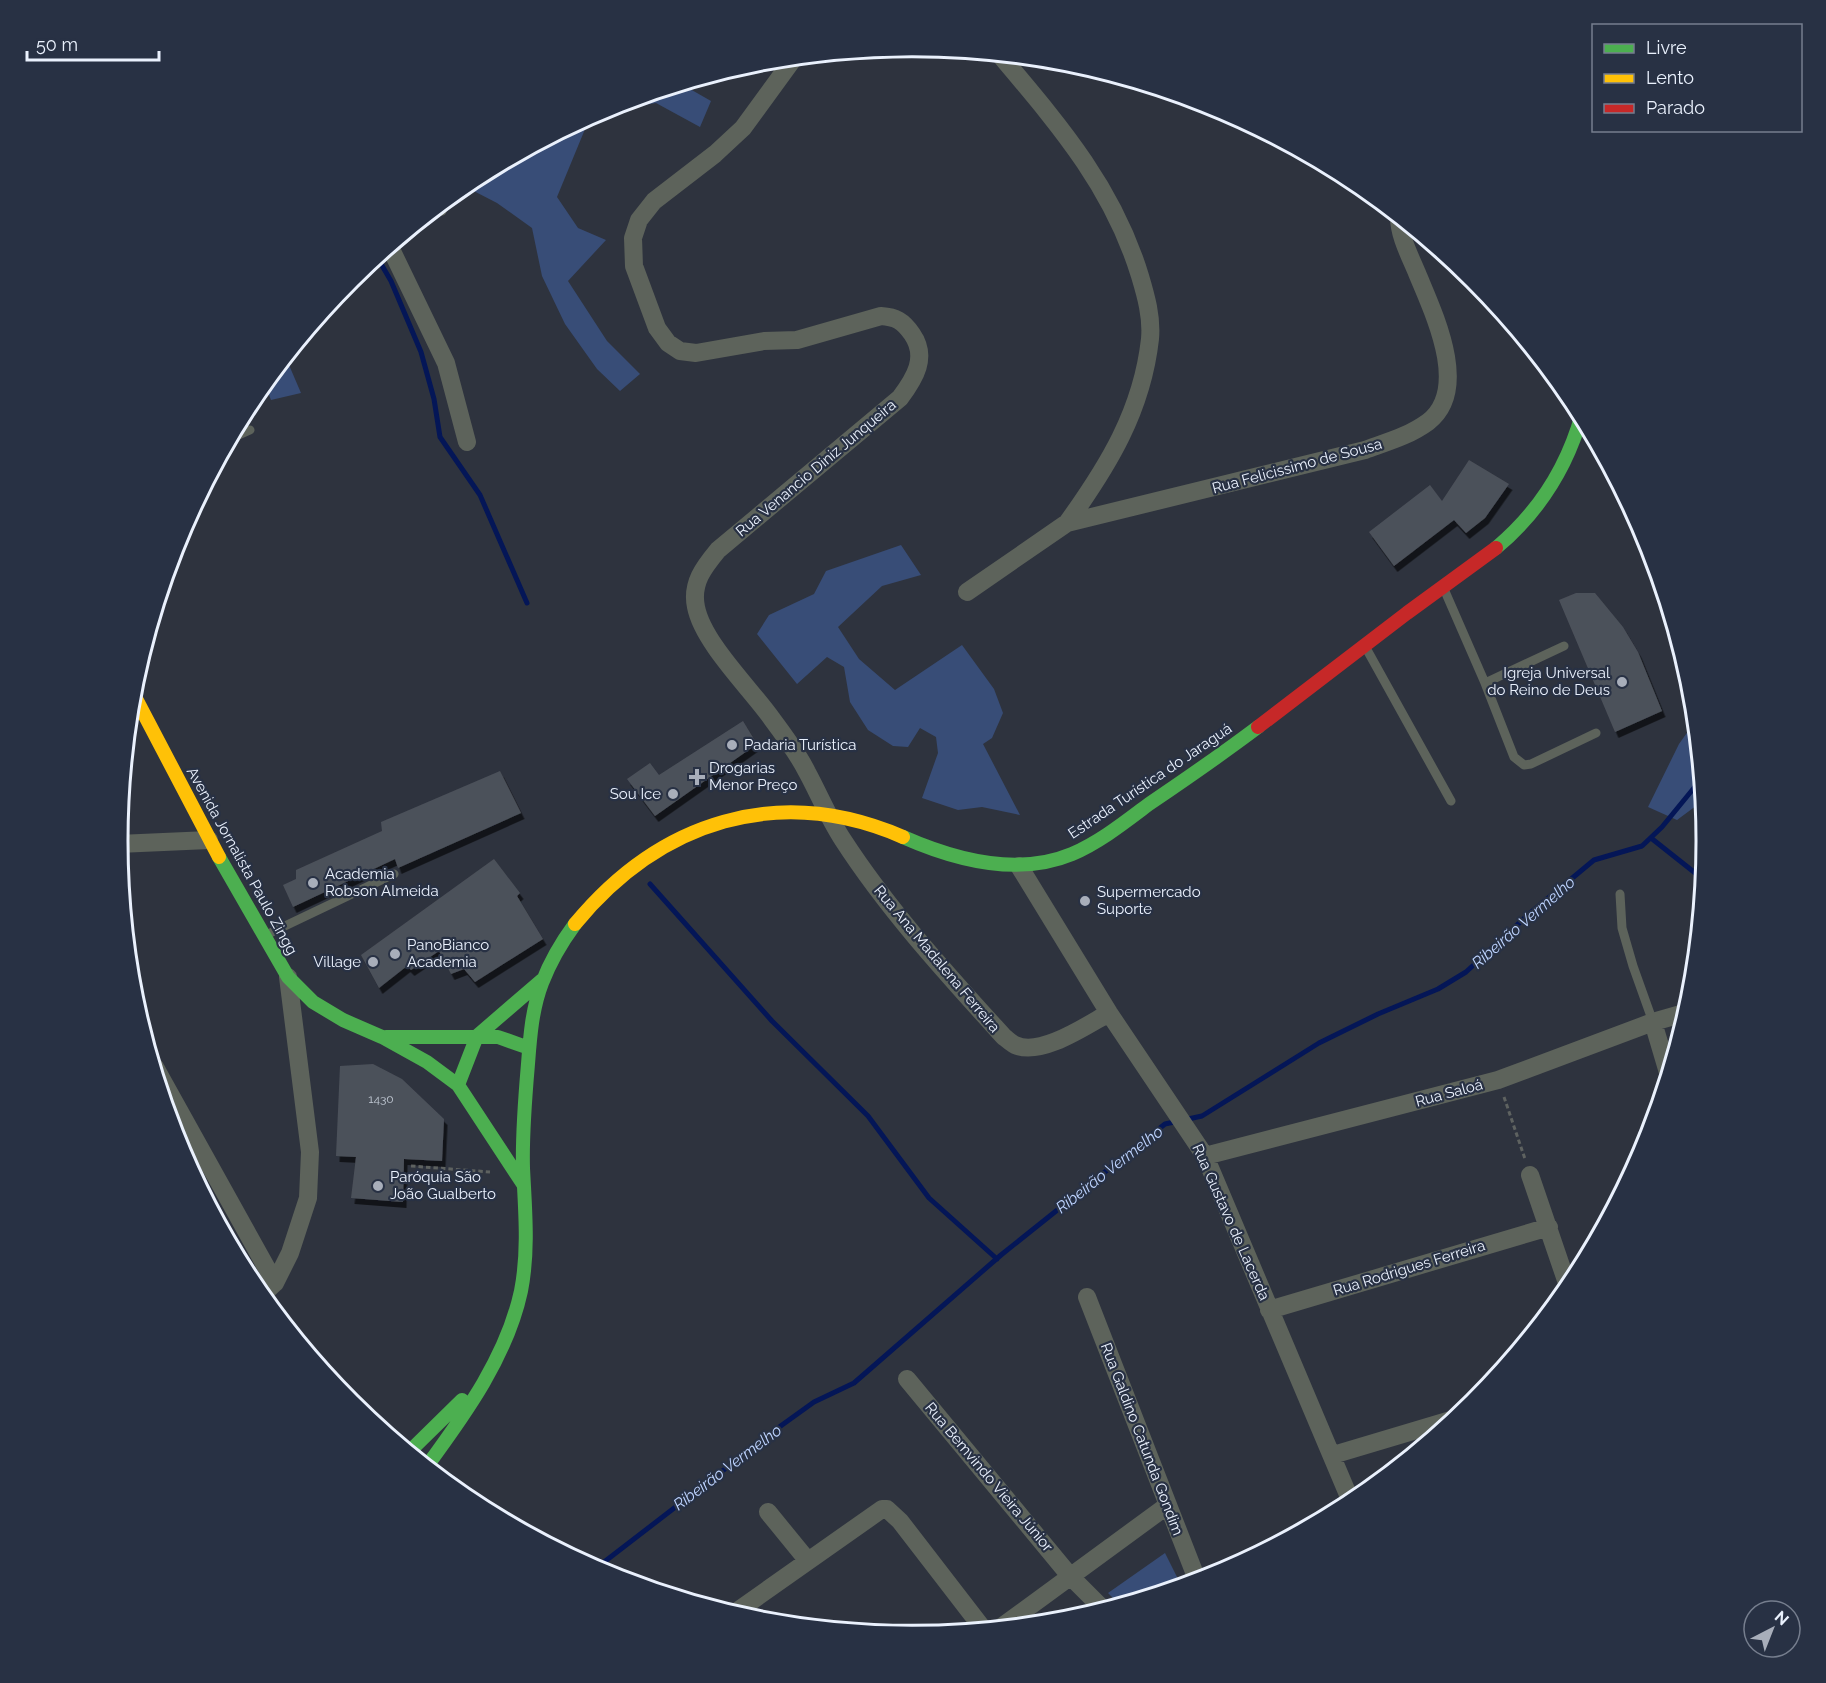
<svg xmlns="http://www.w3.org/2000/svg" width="1826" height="1683" font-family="Raleway,sans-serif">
<defs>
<filter id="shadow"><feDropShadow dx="3.5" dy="6" stdDeviation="0" flood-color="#0009"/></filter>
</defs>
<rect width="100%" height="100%" fill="#2e333e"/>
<path fill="#384d77" d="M683,85L711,101L700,127L656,103L600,112L609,107Z
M590,117L557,197L578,228L606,240L568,281L607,341L640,374L620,391L597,369L565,324L542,276L532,228L497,203L464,186L472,180Z
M286,358L301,393L271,400L265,384Z
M901,545L921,575L882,586L838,627L859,659L895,690L962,645L994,689L1003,713L992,738L983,744L1020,815L982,807L958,810L922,798L938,753L936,737L920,728L908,747L893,746L868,730L850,702L844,667L827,657L797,684L757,634L769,615L814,594L826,571Z
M1696,720L1704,800L1677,820L1648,807L1679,744Z
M1165,1553L1182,1587L1120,1605L1108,1593Z"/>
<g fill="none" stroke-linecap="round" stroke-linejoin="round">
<path stroke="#041657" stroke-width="5" d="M377,257L391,281L421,352L434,399L440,437L480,495L527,603
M1651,838L1704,880
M650,884L772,1021L868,1116L929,1198L997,1259
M595,1569L782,1425L814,1402L854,1383L1001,1255L1165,1124L1202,1116L1319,1043L1378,1014L1438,989L1466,972L1529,914L1594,860L1642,846L1662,827L1698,783L1701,773"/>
</g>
<path fill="#4c515a" filter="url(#shadow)" d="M1469,460L1509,484L1485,518L1466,533L1454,520L1394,566L1369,532L1430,485L1442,501Z
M1576,593H1595L1623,627L1638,652L1662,711L1615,732L1559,600Z
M743,721L757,744L655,816L627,779L650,763L659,775Z
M500,771L521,813L398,868L395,859L293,907L283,885L296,879V870L382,831L381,822Z
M494,859L520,893L517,896L543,939L475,982L464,969L451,974L439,951L411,970L407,966L379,988L361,955Z
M373,1064L402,1079L444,1119L442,1161L404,1159L403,1202L351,1198L356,1157L336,1156L340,1066Z"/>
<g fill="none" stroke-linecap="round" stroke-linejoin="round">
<path stroke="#5e6260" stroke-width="3" stroke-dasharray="4.5 3" stroke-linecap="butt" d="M1504,1097L1525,1159
M411,1166L490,1172"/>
<path stroke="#5d635b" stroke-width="9" d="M438,208L442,211
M232,438L250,430
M1444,589L1485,683
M1564,646L1485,683L1514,757L1524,765L1531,764L1596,733
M1366,648L1451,801
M1620,894L1622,928L1633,966L1653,1022
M266,935L394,874"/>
<path stroke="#5d635b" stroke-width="18" d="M1000,55C1059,125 1113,187 1140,276C1146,296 1152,317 1150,339C1142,411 1108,466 1067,523
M794,58L743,128L715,154L654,201L639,220L633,238L634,266L657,328L668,343L680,351L696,353L764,341L797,340L881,316C896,317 903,321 912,334C928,357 915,378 900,398L718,550C704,567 691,583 696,607C703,643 751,689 772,719C784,735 798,754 807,772C819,794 829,819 843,840C889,911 947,974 1004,1037C1007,1039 1011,1043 1015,1045C1041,1057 1087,1025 1109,1013
M390,247L446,363L467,442
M967,592L1067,523L1365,450C1387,442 1409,436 1428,422C1471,389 1433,312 1417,273C1410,256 1399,236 1399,217
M118,844L209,840
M1019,866L1109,1013L1205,1156L1352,1504
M1653,1022L1669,1076
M155,1067L275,1283
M1205,1156L1498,1080L1653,1022L1688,1012
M1530,1175L1569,1289
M262,1295L275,1283L290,1253L308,1198L310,1152L288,977
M1087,1297L1198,1582
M1269,1310L1549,1227
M907,1379L1070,1576L1104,1610
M1333,1455L1457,1418
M768,1512L808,1561
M733,1614L882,1509H887L900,1521L984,1630
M1000,1628L1168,1505"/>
<path stroke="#4caf50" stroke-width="14" d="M1496,548C1539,512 1567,468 1582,414
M903,837C955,860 1017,877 1072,854C1100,842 1125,822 1149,804C1186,779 1222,754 1258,727
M219,857L288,977L313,1002L343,1020L382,1037L427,1062L458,1085L523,1184
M386,1037H498L529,1048
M458,1085L477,1036L542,980
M409,1452L462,1400
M427,1466C466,1413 507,1356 521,1291C529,1250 525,1209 523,1168C522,1133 525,1099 528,1064C530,1037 532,1009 542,983C550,962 561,943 575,924"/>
<path stroke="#ffc107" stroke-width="14" d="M133,693L219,857
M575,924C660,821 778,783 903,837"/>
<path stroke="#c62828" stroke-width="14" d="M1258,727L1407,613L1496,548"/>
</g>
<g fill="#a8aeba" stroke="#283144" stroke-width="2">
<circle cx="1622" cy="682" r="6"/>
<circle cx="732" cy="745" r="6"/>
<path d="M694 768h6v6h6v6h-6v6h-6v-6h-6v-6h6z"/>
<circle cx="673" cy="794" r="6"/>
<circle cx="313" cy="883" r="6"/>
<circle cx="1085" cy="901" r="6"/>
<circle cx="395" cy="954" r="6"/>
<circle cx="373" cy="962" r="6"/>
<circle cx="378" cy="1186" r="6"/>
</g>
<g text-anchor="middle" stroke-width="4.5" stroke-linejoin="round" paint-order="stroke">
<g font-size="12" fill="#c2c9d4">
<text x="381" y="1103">1430</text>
</g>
<g font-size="15" fill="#eaf1fd" stroke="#283144">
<text transform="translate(1297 466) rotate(-15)" y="5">Rua Felicissimo de Sousa</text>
<text transform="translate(816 468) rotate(-40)" y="5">Rua Venancio Diniz Junqueira</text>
<text transform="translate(1150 781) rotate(-34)" y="5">Estrada Turística do Jaraguá</text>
<text transform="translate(242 861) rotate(61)" y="5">Avenida Jornalista Paulo Zingg</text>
<text transform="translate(937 959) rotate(50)" y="5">Rua Ana Madalena Ferreira</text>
<text transform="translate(1449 1093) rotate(-15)" y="5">Rua Saloá</text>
<text transform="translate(1231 1222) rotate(66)" y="5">Rua Gustavo de Lacerda</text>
<text transform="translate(1409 1268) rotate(-17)" y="5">Rua Rodrigues Ferreira</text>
<text transform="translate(1142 1439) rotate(69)" y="5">Rua Galdino Catunda Gondim</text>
<text transform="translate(989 1477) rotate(50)" y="5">Rua Bemvindo Vieira Júnior</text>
</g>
<g font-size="15" fill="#eaf1fd" stroke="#283144" text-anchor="start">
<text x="1610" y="678" text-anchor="end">Igreja Universal<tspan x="1610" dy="17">do Reino de Deus</tspan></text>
<text x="744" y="750">Padaria Turística</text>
<text x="709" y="773">Drogarias<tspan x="709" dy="17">Menor Preço</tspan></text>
<text x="661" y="799" text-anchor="end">Sou Ice</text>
<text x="325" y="879">Academia<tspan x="325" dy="17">Robson Almeida</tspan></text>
<text x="1097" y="897">Supermercado<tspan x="1097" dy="17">Suporte</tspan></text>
<text x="407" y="950">PanoBianco<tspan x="407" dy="17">Academia</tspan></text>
<text x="361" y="967" text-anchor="end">Village</text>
<text x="390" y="1182">Paróquia São<tspan x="390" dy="17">João Gualberto</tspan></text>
</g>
<g font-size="16" font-style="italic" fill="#bed4ff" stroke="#283144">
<text transform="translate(1523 922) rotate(-41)" y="6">Ribeirão Vermelho</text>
<text transform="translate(1109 1169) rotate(-38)" y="6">Ribeirão Vermelho</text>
<text transform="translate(727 1467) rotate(-37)" y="6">Ribeirão Vermelho</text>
</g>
</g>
<path d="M0 0H1826V1683H0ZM128 841a784 784 0 1 1 1568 0a784 784 0 1 1-1568 0Z" fill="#283144" fill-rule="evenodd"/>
<path fill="none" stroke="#eaf1fd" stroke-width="3" d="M128 841a784 784 0 1 1 1568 0a784 784 0 1 1-1568 0Z"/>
<rect x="1592" y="24" width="210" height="108" fill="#283144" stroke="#767e8e" stroke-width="1.5"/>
<rect x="1604" y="44" width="30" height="9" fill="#4caf50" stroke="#767e8e" stroke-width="1.5"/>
<text x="1646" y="54" font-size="18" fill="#eaf1fd">Livre</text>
<rect x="1604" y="74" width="30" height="9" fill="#ffc107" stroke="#767e8e" stroke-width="1.5"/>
<text x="1646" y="84" font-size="18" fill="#eaf1fd">Lento</text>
<rect x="1604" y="104" width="30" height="9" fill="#c62828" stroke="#767e8e" stroke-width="1.5"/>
<text x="1646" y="114" font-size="18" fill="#eaf1fd">Parado</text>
<g transform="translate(1772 1629) rotate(42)"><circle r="28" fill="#283144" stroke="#767e8e" stroke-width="1.5"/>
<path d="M0-4.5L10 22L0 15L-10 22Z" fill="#a8aeba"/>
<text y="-9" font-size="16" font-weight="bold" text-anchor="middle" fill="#eaf1fd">N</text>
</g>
<path d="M27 51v9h132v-9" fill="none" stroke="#eaf1fd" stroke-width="3"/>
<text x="36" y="51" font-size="18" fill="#eaf1fd" stroke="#283144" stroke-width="4.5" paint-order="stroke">50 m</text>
</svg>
